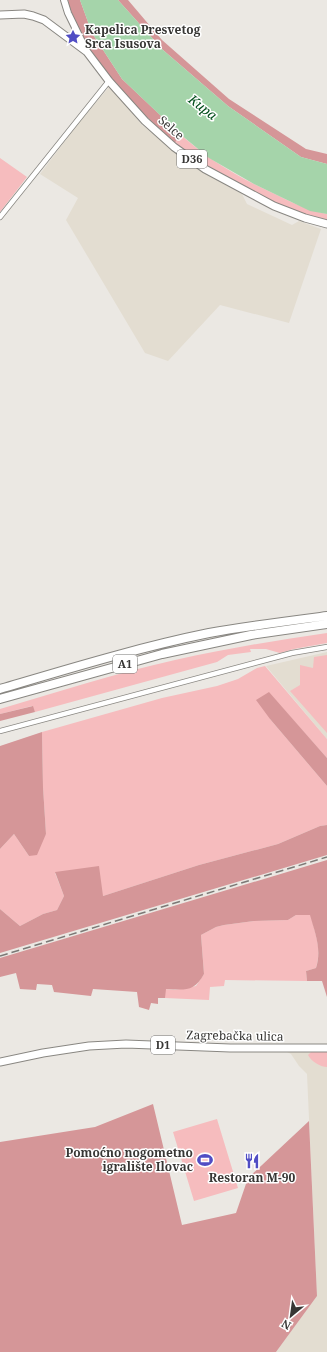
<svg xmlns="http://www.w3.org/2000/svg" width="327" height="1352" font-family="'Noto Serif',serif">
<rect width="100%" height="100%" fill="#ebe8e3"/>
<path fill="#e3ddd1" d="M110,86L142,125L197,169L242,194L247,204L292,225L299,221L321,229L289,323L220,305L168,361L145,353L66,220L78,198L40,174L81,120Z
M327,652V739L266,666Z
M285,1051L327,1052V1352H276L317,1296L307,1074L299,1066L291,1054Z"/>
<path fill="#f6bcbe" d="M176,130C206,159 241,179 279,196C295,204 309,210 327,214V222C273,204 220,179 175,143L177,139L173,135Z
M0,158L27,177L0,212Z
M327,633V643L294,649L280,653L266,649H250L251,652L228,655L217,662L35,712L32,706L0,714V709C58,692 116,673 175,660C226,649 276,640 327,633Z
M327,655V733L290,691L300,685V665L313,668L314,657Z
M265,666L327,739V758L269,693L270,719L327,786V825L320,826L278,844L199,865L103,896L55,873L64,896L57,910L43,914L20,926L0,909V849L14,834L29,856L46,834L43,787L42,732L162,698L217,686L238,679L257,668Z
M296,915H311C315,935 322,947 316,968L306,971L307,981L225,980L224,986L210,987L209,1000L165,998V989L175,990L196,986L204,974L201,935L216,927L224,925L254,921L288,920Z
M311,1052H327V1067C320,1067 311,1061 308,1055Z
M217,1119L238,1188L194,1201L173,1132Z"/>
<path fill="#d59698" d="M68,0H80L92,33L122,79L176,130L174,135L177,139L175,143C136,108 78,52 68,0Z
M118,0H128L162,40L229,99L306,149L327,154V164L301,157L228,106L163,50Z
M269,692L327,758V786L270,719L256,700Z
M33,706L35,712L0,721V714Z
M42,732L43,787L46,834L37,855L29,856L14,834L0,849V746Z
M327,825V855L0,953V909L20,926L43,914L57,910L64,896L55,872L99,866L103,896L199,865L278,844L320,826Z
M327,860V997L322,981H307L306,971L316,968C322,949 315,933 310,915H296L288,920L254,921L224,925L216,927L201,935L204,974C194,992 185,990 166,989L165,998H158V1004L151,1003L149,1010L139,1007L137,992L93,989L91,996L54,992L52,985L37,984L36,990L20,989L16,973L0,977V958Z
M153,1104L182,1225L236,1213L248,1178L309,1121L317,1296L276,1352H0V1142L95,1127Z"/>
<path fill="#a5d4aa" d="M80,0H118L163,50L228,106L301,157L327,164V214L310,211L254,184L209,158L180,134L122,79L92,33Z"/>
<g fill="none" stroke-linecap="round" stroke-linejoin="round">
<defs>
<path id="minor" d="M0,217L109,81
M0,731L292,653L327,647"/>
<path id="secondary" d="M64,0L68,13L87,52"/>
<path id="primary" d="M0,15L24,14L33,16L44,20L87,52L109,81L145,121L174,147L205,169L274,206L305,218L327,224
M0,1062L43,1053L89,1046L126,1044L230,1048H327"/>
<path id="motorway" d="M0,689C68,669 140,647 209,633C248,626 288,621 327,616
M0,699L162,654L251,635L327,624"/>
</defs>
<use href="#minor" stroke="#898782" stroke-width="6"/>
<use href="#secondary" stroke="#898782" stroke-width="8"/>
<use href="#primary" stroke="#898782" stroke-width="9"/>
<use href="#motorway" stroke="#898782" stroke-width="10"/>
<use href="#minor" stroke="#fff" stroke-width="4.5"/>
<use href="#secondary" stroke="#fff" stroke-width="6"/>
<use href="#primary" stroke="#fff" stroke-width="7"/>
<use href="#motorway" stroke="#fff" stroke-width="8"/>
<path stroke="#7b7976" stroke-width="1.5" stroke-dasharray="8 4" stroke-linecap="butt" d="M0,956L327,857"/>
</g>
<defs>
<symbol id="sight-bare" viewBox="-9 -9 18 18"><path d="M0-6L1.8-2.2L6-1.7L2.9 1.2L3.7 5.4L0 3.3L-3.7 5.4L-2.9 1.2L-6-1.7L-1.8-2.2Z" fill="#504dc4" stroke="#fff" stroke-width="2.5" paint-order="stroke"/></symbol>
<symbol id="stadium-bare" viewBox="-9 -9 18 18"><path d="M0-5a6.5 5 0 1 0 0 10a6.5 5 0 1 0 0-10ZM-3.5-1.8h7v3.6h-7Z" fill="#504dc4" stroke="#fff" stroke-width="2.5" paint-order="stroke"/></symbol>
<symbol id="restaurant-bare" viewBox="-9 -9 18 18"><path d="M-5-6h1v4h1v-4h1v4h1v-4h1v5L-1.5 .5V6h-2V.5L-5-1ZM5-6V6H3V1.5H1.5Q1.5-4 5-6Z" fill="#504dc4" stroke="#fff" stroke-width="2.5" paint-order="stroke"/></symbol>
</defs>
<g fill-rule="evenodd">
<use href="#sight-bare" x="62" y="26" width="22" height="22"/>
<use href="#stadium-bare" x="194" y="1149" width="22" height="22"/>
<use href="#restaurant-bare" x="241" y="1150" width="22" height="22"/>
</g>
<g text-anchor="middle" stroke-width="3" stroke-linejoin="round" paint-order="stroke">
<g fill="#fff" stroke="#737271" stroke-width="1">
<rect x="177" y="150" width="30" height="18" rx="3"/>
<rect x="113" y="655" width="24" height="18" rx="3"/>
<rect x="151" y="1036" width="24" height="18" rx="3"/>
</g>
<g font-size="11" font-weight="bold" fill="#373634">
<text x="192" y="163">D36</text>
<text x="125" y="668">A1</text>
<text x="163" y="1049">D1</text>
</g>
<g font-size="12" font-weight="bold" fill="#373634" stroke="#fff" text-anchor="start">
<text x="85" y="34">Kapelica Presvetog<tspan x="85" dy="14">Srca Isusova</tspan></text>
<text x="193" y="1157" text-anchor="end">Pomoćno nogometno<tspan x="193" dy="14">igralište Ilovac</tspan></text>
<text x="252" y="1182" text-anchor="middle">Restoran M-90</text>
</g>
<g font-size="12" fill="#373634" stroke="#fff">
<text transform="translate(171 128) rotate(41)" y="4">Selce</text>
<text transform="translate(235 1036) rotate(1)" y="4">Zagrebačka ulica</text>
</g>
<g font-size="13" font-style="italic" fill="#004d1a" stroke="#fff">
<text transform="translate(203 107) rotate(38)" y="5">Kupa</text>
</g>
</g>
<g transform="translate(291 1316) rotate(209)" stroke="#ffffff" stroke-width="3" paint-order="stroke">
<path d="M0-3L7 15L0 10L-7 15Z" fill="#373634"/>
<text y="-6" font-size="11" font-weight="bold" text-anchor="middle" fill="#373634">N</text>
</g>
</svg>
